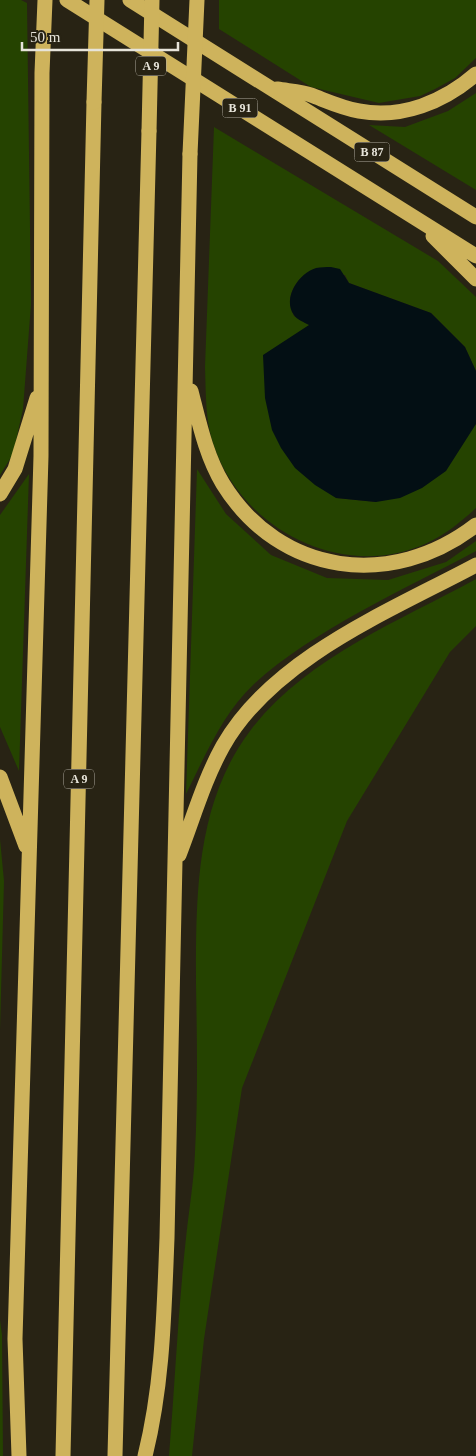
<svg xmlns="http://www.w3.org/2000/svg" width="476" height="1456" font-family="Georgia,serif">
<rect width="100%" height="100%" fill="#282314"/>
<path fill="#254300" d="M0,0H21L27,3L31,304L23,409L13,454L0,475Z
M219,0H476V58L455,78L435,89L420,96L379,103L311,87L219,29Z
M476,93V190L369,125L405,127L448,111Z
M214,127L438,261L476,297V371L465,347L431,313L349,283L345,275L302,277C291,288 286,301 294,316L310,325L336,498L376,502L476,424V508C461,522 446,534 427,543C343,582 243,530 214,446C205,421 206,393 205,367Z
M197,469L226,514L271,555L327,578L388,580L446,562L476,541V551C405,589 313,630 254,684C223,713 205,756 186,794Z
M29,474L19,771L0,727V515Z
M476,579V626L450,652L347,821L242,1088L204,1339L192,1456H169C175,1383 178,1310 186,1238C189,1209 194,1181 195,1152C198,1096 197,1040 196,984C196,897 195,804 250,731C304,659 399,621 476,579Z
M0,839L4,881L0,1031Z
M0,1320L2,1335L3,1456H0Z"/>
<path fill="#030f14" d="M331,267L340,269L349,283L431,313L465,347L476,371V424L446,471L422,488L400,498L376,502L336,498L315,485L295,468L281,448L272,430L265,398L263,355L309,325C304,322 297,320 294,315C282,298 299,273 316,268C321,267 326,267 331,267Z"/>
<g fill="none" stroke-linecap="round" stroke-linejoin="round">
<path stroke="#ceb35c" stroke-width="15" d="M67,0L476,256
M130,0L476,217
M277,89C288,91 301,91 311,95C327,101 342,108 359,111C402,119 444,102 476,74
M433,236L476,279
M191,391C199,422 206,456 223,484C280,576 392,590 476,525
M0,494L15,469L37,398
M0,777L26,846
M179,855C193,819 204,780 223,746C273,658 390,611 476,565
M19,1456L15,1339L41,456L42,73L45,0
M63,1456L94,102
M115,1456L149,131
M145,1456C163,1384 164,1312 167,1238L190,154"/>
<path stroke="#ceb35c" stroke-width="15" d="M94,102L97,0
M149,131L152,0
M190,154L197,0"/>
</g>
<g text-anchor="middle" stroke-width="5" stroke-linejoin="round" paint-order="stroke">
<g fill="#282314" stroke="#aeaa9f" stroke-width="1">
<rect x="136" y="56.5" width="30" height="19" rx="4"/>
<rect x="222.5" y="98.5" width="35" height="19" rx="4"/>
<rect x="354.5" y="142.5" width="35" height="19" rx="4"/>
<rect x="64" y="769.5" width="30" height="19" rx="4"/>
</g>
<g font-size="12" font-weight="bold" fill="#e7e4da">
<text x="151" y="70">A 9</text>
<text x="240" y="112">B 91</text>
<text x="372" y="156">B 87</text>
<text x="79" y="783">A 9</text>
</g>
</g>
<path d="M22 42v8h156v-8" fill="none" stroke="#e7e4da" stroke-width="2.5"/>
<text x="30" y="42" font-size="15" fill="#e7e4da" stroke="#282314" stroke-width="4" paint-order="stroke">50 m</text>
</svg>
